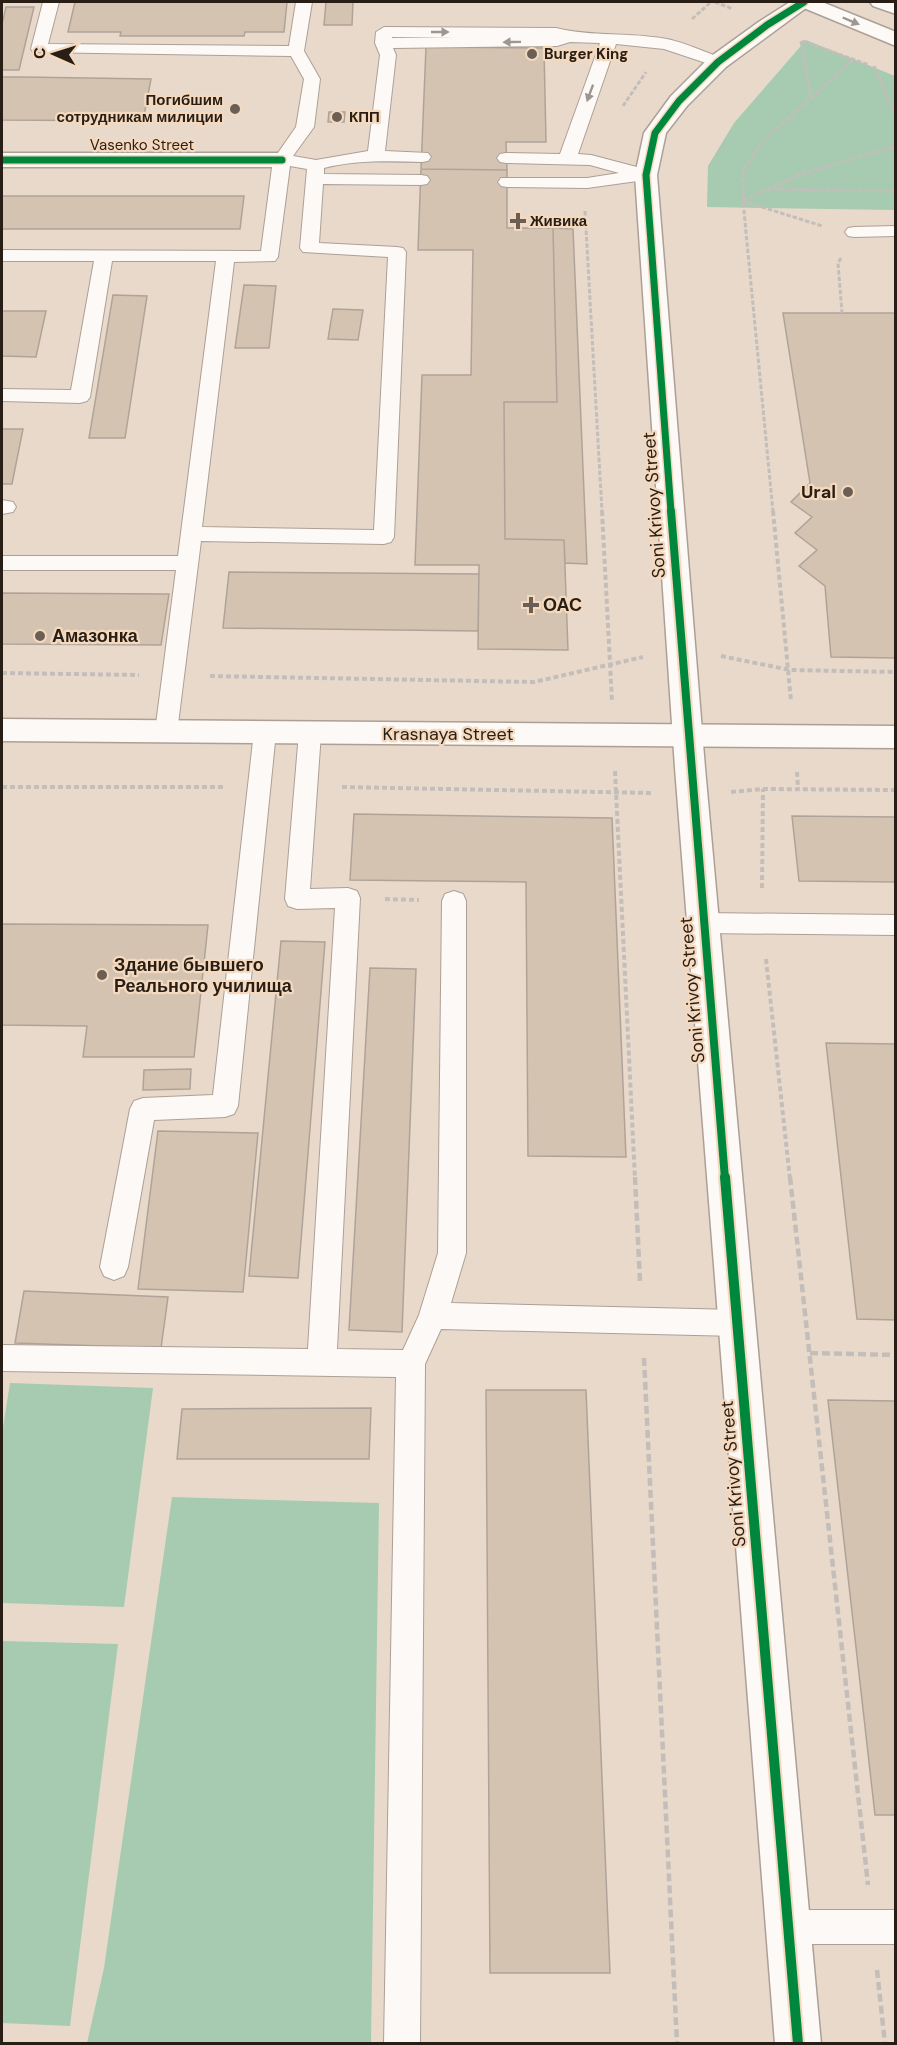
<svg xmlns="http://www.w3.org/2000/svg" width="897" height="2045" font-family="'DM Sans',sans-serif">
<rect width="100%" height="100%" fill="#e8d9cb"/>
<path fill="#a6cbb0" d="M806,40L895,76V210L707,207L708,166L734,123Z
M10,1383L153,1388L124,1607L2,1603V1434Z
M172,1497L379,1503L371,2043H87L104,1968Z
M2,1641L118,1644L70,2026L2,2023Z"/>
<path fill="#d5c3b1" stroke="#afa398" stroke-width="1.5" d="M75,2H287L284,32H245L244,36H120L121,32H68Z
M326,2H353L352,25H324Z
M6,7H34L19,70H2V24Z
M426,47L544,48L546,142H506L507,170L421,169Z
M2,77H23L151,79L143,121L2,120Z
M329,112H345L344,122H328Z
M421,169L507,170V228H553L557,402H504L505,539L564,540L568,650L478,649L479,565H415L422,375H471L473,250H418Z
M2,196H244L240,229H2Z
M553,228L573,229L587,564L565,563L564,540L505,539L504,402H557Z
M244,285L276,286L269,348H235Z
M113,295L147,296L125,438H89Z
M333,309L363,310L358,340L328,339Z
M2,311H46L36,357L2,356Z
M783,313H896V658L831,657L825,586L799,566L817,550L795,533L812,517L791,502L810,483Z
M2,429H23L12,484H2Z
M229,572L479,574L478,631L223,628Z
M2,593L169,594L161,645L2,644Z
M354,814L612,818L626,1157L528,1156L526,882L350,880Z
M792,816L896,817V882L799,881Z
M2,924L208,925L194,1057H83L87,1026L2,1025Z
M281,941L325,942L298,1278L249,1276Z
M370,968L416,969L402,1332L349,1330Z
M826,1043L896,1044V1320L857,1319Z
M191,1069L190,1089L143,1090L144,1070Z
M158,1131L258,1133L243,1292L138,1289Z
M24,1291L168,1297L161,1348L15,1343Z
M486,1390H586L610,1973H490Z
M828,1400L896,1401V1815H875Z
M371,1408L369,1459H177L182,1409Z"/>
<g fill="none" stroke-linecap="round" stroke-linejoin="round">
<defs>
<path id="service" d="M43,2H59L48,44L289,46L296,2H312L304,51L320,79L314,127L293,156L316,160L368,151L380,55L375,43L376,32L384,27L556,28C592,37 630,32 667,39C686,43 705,52 724,59L726,62L718,67L664,49L616,44L578,154L591,155L652,171L655,175L652,179L587,188L507,187L501,186L498,182L501,178H587L619,173L590,165L506,163L500,162L497,158L500,154L506,153L560,154L600,43L570,42L557,46L393,48L396,55L385,151L428,153L431,157L428,161L422,162C389,161 356,160 324,168V174L421,175L427,176L430,180L427,184L421,185L323,184L319,243L397,247L403,248L406,252L394,537L391,542L384,544L201,541L177,732L174,738L166,741L158,738L155,732L176,570H2V556H178L216,261H112L90,397L87,401L80,403L2,401V389L71,390L94,261H2V250L261,251L273,160L296,127L304,79L291,56L33,52L31,49ZM392,37H455L392,38ZM290,166L307,169L300,248L303,252L388,257L374,530L202,527L234,262L275,261L278,257Z
M896,226V236L854,237L848,236L845,232L848,228L854,227Z
M2,500L13,502L16,507L13,512L2,514Z
M265,723L273,726L276,732L238,1106L234,1114L225,1117L154,1120L128,1267L124,1276L114,1280L104,1276L100,1267L130,1109L134,1101L143,1098L213,1095L254,732L257,726Z
M310,724L318,727L321,733L310,889L348,888L357,891L360,898L337,1349L403,1350L419,1315L438,1253L442,901L445,894L454,891L463,894L466,901V1253L451,1303L737,1310L747,1314L751,1323L747,1332L737,1336L441,1329L425,1364L420,2044H384L396,1377L2,1371V1345L308,1349L335,908L297,909L288,906L285,899L299,733L302,727Z
M703,913L896,915V935L703,933L694,930L691,923L694,916Z
M789,1910H896V1944H789L777,1939L772,1927L777,1915Z"/>
<path id="minor" d="M2,153H282L290,155L293,160L290,165L282,167H2Z"/>
<path id="tertiary" d="M790,2H814L726,67L687,106L666,133L657,175L705,768L821,2044H775L675,768L635,175L644,133L671,96L710,57L760,21Z"/>
<path id="secondary" d="M796,2H822L896,32V46L799,6Z
M870,2H896V14L873,6Z
M2,719L896,726V748L2,741Z"/>
</defs>
<use href="#service" stroke="#aca096" stroke-width="2"/>
<use href="#minor" stroke="#aca096" stroke-width="3"/>
<use href="#tertiary" stroke="#aca096" stroke-width="3"/>
<use href="#secondary" stroke="#aca096" stroke-width="3"/>
<path stroke="#c4beba" stroke-width="3" stroke-dasharray="4.5 2" stroke-linecap="butt" d="M715,2L733,9
M692,19L711,2
M801,41L811,98
M802,41L869,65
M874,66L896,117
M623,106L646,72
M767,189L896,191
M743,201L822,226
M743,201L798,175L896,146
M585,211L602,512
M841,258L838,263L842,313
M773,512L743,201V170L762,142L853,60"/>
<path stroke="#c4beba" stroke-width="4" stroke-dasharray="5 3" stroke-linecap="butt" d="M602,511L612,701
M773,511L791,701
M721,656L790,670L896,672
M2,673L139,675
M210,676L534,682L643,657
M615,771L635,1179
M797,772L798,789
M2,787H223
M342,787L652,793
M731,792L763,789L896,790
M762,888L763,789
M385,899L419,900
M766,959L790,1179"/>
<path stroke="#c4beba" stroke-width="4.5" stroke-dasharray="8 4" stroke-linecap="butt" d="M635,1177L640,1282
M790,1177L868,1885
M810,1353L896,1355
M644,1358L677,2044
M877,1970L885,2044"/>
<use href="#service" fill="#fcf9f7" fill-rule="evenodd"/>
<use href="#minor" fill="#fcf9f7" fill-rule="evenodd"/>
<use href="#tertiary" fill="#fcf9f7" fill-rule="evenodd"/>
<use href="#secondary" fill="#fcf9f7" fill-rule="evenodd"/>
<defs>
<path id="cycleway-far2" d="M2,160H282
M671,512L646,175L655,133L679,101L718,62L767,25L804,2"/>
<path id="cycleway-far1" d="M671,511L725,1179"/>
<path id="cycleway" d="M725,1177L798,2044"/>
</defs>
<use href="#cycleway-far2" stroke="#f5d9be" stroke-width="10"/>
<use href="#cycleway-far1" stroke="#f5d9be" stroke-width="12"/>
<use href="#cycleway" stroke="#f5d9be" stroke-width="14"/>
<use href="#cycleway-far2" stroke="#00873e" stroke-width="7"/>
<use href="#cycleway-far1" stroke="#00873e" stroke-width="8"/>
<use href="#cycleway" stroke="#00873e" stroke-width="10"/>
</g>
<defs><path id="oneway-solid" d="M-6-.8H1V-3.2L6.5 0L1 3.2V.8H-6Z" transform="scale(1.5)"/></defs>
<g fill="#9d9691">
<use href="#oneway-solid" transform="translate(851 21) rotate(23)"/>
<use href="#oneway-solid" transform="translate(440 32)"/>
<use href="#oneway-solid" transform="translate(512 42) rotate(179)"/>
<use href="#oneway-solid" transform="translate(590 93) rotate(110)"/>
</g>
<g fill="#6b5f55" stroke="#f5d9be" stroke-width="2">
<circle cx="532" cy="54" r="6"/>
<circle cx="235" cy="109" r="6"/>
<circle cx="337" cy="117" r="6"/>
<path d="M515 212h6v6h6v6h-6v6h-6v-6h-6v-6h6z"/>
<circle cx="848" cy="492" r="6"/>
<path d="M528 596h6v6h6v6h-6v6h-6v-6h-6v-6h6z"/>
<circle cx="40" cy="636" r="6"/>
<circle cx="102" cy="975" r="6"/>
</g>
<g text-anchor="middle" stroke-width="4.5" stroke-linejoin="round" paint-order="stroke">
<g font-size="15" font-weight="bold" fill="#281e15" stroke="#f5d9be" text-anchor="start">
<text x="544" y="59">Burger King</text>
<text x="223" y="105" text-anchor="end">Погибшим<tspan x="223" dy="17">сотрудникам милиции</tspan></text>
<text x="349" y="122">КПП</text>
<text x="530" y="226">Живика</text>
</g>
<g font-size="15" fill="#281e15" stroke="#f5d9be">
<text x="142" y="150">Vasenko Street</text>
</g>
<g font-size="18" font-weight="bold" fill="#281e15" stroke="#f5d9be" text-anchor="start">
<text x="836" y="498" text-anchor="end">Ural</text>
<text x="543" y="611">ОАС</text>
<text x="52" y="642">Амазонка</text>
<text x="114" y="971">Здание бывшего<tspan x="114" dy="21">Реального училища</tspan></text>
</g>
<g font-size="18" fill="#281e15" stroke="#f5d9be">
<text transform="translate(654 505) rotate(-94)" y="6">Soni Krivoy Street</text>
<text x="448" y="740">Krasnaya Street</text>
<text transform="translate(692 990) rotate(-95)" y="6">Soni Krivoy Street</text>
<text transform="translate(733 1474) rotate(-95)" y="6">Soni Krivoy Street</text>
</g>
</g>
<rect width="897" height="2045" fill="none" stroke="#281e15" stroke-width="6"/>
<g transform="translate(54 54) rotate(273)" stroke="#f5d9be" stroke-width="4.5" paint-order="stroke">
<path d="M0-4.5L10 22L0 15L-10 22Z" fill="#281e15"/>
<text y="-9" font-size="16" font-weight="bold" text-anchor="middle" fill="#281e15">С</text>
</g>
</svg>
